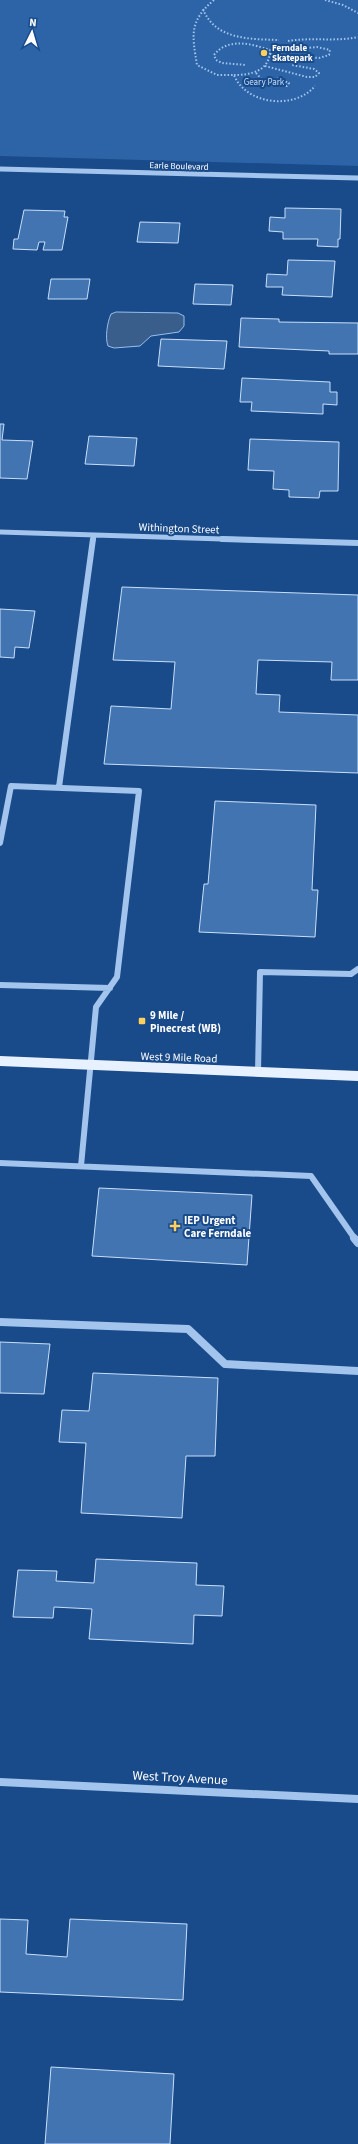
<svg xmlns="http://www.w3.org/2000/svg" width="358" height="2144" font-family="'Source Sans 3',sans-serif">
<rect width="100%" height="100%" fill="#194a89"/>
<path fill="#2c64a7" d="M0,0H358V166L0,156Z"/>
<path fill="#395e8c" stroke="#95bff0" d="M116,312L178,313L184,316V326L179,332L151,336L140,346L114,348L108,346C105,338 107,323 111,314Z"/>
<path fill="#4274b2" stroke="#c8dffa" d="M285,208L341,209L340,239H338V247L317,246L318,239H283V232L269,231L270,217L285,218Z
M24,210L65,211L64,217H68L62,250H43L45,242H39L37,250L13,249L14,239H18Z
M140,222L180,223L178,243L137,242Z
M288,260L335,261L332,297L282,295L283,287H266L267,274L287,275Z
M51,279H90L87,299H48Z
M195,284L233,285L231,305L193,304Z
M241,318L279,319V322L358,323V354H329V351L239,347Z
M161,339L227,341L224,369L158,366Z
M242,378L330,382V392H337V405L323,404V414L251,411L252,402H240Z
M0,424H4L2,440L33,441L27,479L0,478Z
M89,436L137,438L134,466L85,464Z
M250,439L339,442L338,491H320L319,498L289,497V490L273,489L274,471L248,470Z
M122,587L358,595V680H331L332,662L258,660L256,694L280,695L279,712L358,715V773L104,764L111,706L171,709L175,662L113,660Z
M0,609L35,611L29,648L15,647L14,658L0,657Z
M215,801L316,805L312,890H318L315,937L199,932L204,884H208Z
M99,1188L252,1195L247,1265L92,1256Z
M0,1342L50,1344L44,1394L0,1393Z
M93,1373L218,1378L215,1456H186L182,1518L81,1513L86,1443L59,1442L62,1410L89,1411Z
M96,1559L197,1563L196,1585L224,1586L222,1616L194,1615L193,1644L89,1639L92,1609L54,1607L53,1618L13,1617L18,1570L57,1571L56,1581L94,1583Z
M0,1919L28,1920L26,1954L67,1957L70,1919L187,1924L183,2000L0,1992Z
M51,2067L174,2074L170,2144H45Z"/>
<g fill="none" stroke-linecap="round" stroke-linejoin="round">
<path stroke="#a2c4ed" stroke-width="2" stroke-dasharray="1.5 2" stroke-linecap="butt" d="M214,0C189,21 192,35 197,65L217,75H234C246,105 295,110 315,86
M325,0L343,5L358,13
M203,9C215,40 250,39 279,40
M288,41C311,37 335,42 358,37
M270,54L319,58L329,55L330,50L317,47L297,49
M265,66L307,77H315L319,73L314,69L292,65
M256,73L267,85L287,86L289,83L277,78
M234,75C251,75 270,71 270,50C252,44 228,37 214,55L216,60L222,63L246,65"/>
<path stroke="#a2c4ed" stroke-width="5" d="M0,169L358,178
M0,532L254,540
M93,540L94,535"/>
<path stroke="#a2c4ed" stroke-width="6" d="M222,539L358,543
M59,787L93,539
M0,843L11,786L139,791L117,977L96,1007L81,1166
M0,985L110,988
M258,1072L260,972L351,974L358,969
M0,1163L311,1176L355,1239"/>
<path stroke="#a2c4ed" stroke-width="8" d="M354,1238L358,1243
M0,1322L188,1329L225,1364L358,1371
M0,1782L358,1799"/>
<path stroke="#e8f1ff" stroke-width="10" d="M0,1061L358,1076"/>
</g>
<g fill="#ffd05e" stroke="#194a89" stroke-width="1.5">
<circle cx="264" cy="53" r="4"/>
<rect x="138" y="1017" width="8" height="8" rx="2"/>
<path d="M173 1220h4v4h4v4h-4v4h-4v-4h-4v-4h4z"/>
</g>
<g text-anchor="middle" stroke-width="4" stroke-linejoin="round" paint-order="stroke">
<g font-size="9" font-weight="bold" fill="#fff" stroke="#194a89" text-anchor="start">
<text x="272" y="51">Ferndale<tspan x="272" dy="10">Skatepark</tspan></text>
</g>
<g font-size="9" fill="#c8dffa" stroke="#194a89">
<text x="264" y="85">Geary Park</text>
</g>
<g font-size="9" fill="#fff" stroke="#194a89">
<text transform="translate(179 166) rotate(2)" y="3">Earle Boulevard</text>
</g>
<g font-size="11" fill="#fff" stroke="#194a89">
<text transform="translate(179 528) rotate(2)" y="4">Withington Street</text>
<text transform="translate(179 1057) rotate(2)" y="4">West 9 Mile Road</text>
</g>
<g font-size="11" font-weight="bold" fill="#fff" stroke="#194a89" text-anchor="start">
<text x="150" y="1019">9 Mile /<tspan x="150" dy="13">Pinecrest (WB)</tspan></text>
<text x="184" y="1224">IEP Urgent<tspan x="184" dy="13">Care Ferndale</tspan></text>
</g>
<g font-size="13" fill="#fff" stroke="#194a89">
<text transform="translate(180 1777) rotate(3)" y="5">West Troy Avenue</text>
</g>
</g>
<g transform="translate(32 32) rotate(5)" stroke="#194a89" stroke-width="3" paint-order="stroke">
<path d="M0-3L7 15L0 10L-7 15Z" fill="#ffffff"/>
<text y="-6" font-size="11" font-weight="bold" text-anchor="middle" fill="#ffffff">N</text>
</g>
</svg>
